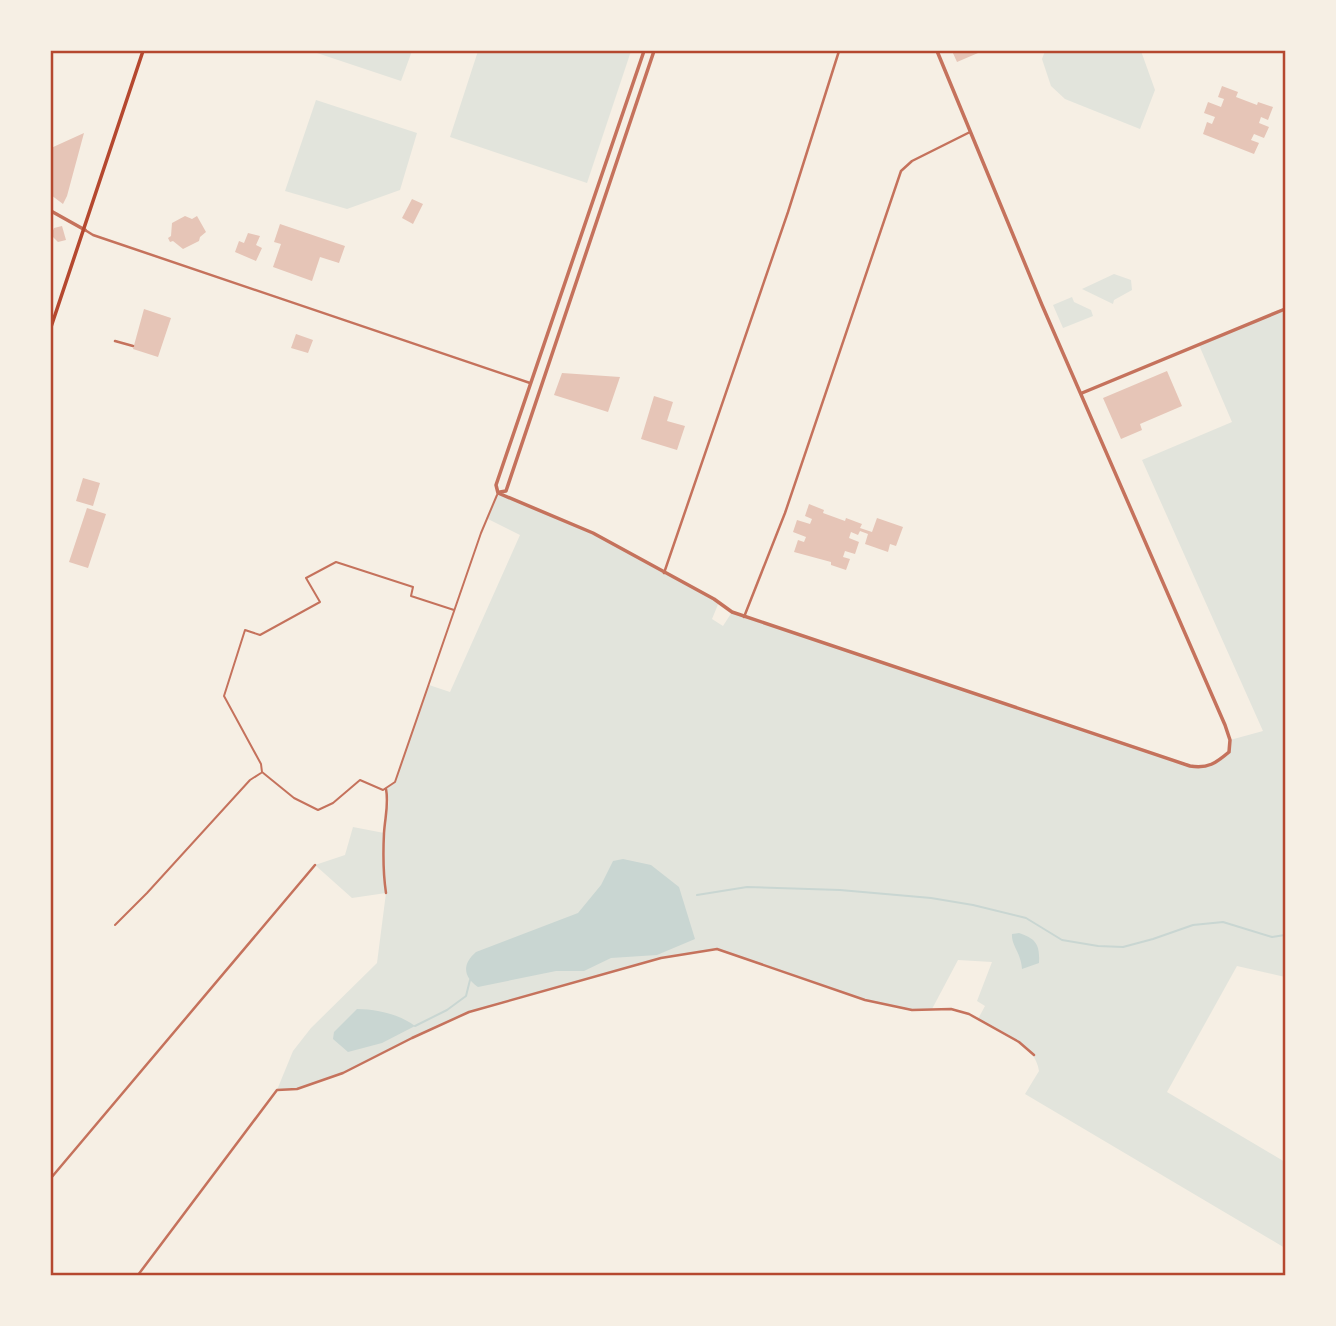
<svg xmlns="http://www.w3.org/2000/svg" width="1336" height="1326" font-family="'Fira Sans Condensed',sans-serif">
<rect width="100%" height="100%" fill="#f6efe4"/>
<path fill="#e2e4dc" d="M311,51H412L401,81Z
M478,51H631L587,183L450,137Z
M1045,51H1141L1155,90L1140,129L1065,99L1051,86L1042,59Z
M316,100L417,133L400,190L347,209L285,191Z
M1114,274L1131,280L1132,290L1114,300L1113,304L1082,289Z
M1072,297L1074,302L1091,310L1093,316L1063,328L1053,305Z
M1285,309V977L1237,966L1167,1092L1285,1162V1248L1025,1094L1039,1071C1035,1043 1000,1031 978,1019L985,1006L977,1001L992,962L958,960L932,1009L912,1010L865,1000L717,949L661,958L469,1012L411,1038L343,1073L297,1089L277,1090L293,1051L311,1028L377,963L386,893L352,898L315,865L345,855L353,827L384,833L389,801L386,789L395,782L429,685L450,692L520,535L486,518L498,493L593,533L719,602L712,619L723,626L732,612L1200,768L1212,766L1229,752L1230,740L1263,731L1142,460L1232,422L1199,345Z"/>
<path fill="#c9d6d2" d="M623,859L651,865L679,887L695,939L657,955L611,958L584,971H556L478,987C463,977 462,964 476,952L578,913L601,885L613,861Z
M1019,933C1036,939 1040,944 1039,963L1022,969C1021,953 1011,945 1012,934Z
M357,1009C376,1009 399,1014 415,1026L382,1043L348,1052L333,1039L334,1032Z"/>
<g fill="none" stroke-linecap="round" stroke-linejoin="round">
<path stroke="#c9d6d2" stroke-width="2" d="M697,895L747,887L840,890L931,898L973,905L1026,918L1062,940L1098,946L1123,947L1153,939L1193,925L1223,922L1272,937L1285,935
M415,1026L447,1010L466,996L470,980"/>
</g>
<path fill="#e6c5b7" d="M952,51H977L978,53L957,62Z
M1222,86L1238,92L1236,97L1257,105L1258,102L1273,107L1268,120L1261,117L1259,123L1269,127L1264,138L1254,134L1251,140L1259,143L1254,154L1203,134L1207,122L1212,124L1215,117L1204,113L1208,102L1221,107L1224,99L1218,97Z
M84,133L67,196L63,204L51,195V148Z
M412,199L423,204L413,224L402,218Z
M185,216L192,219L197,216L206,232L200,237L199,241L183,249L173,241L170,242L168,238L171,236L172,223Z
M280,224L345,246L339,263L320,257L312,281L273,267L281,244L274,242Z
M62,226L66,240L58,242L51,235L54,228Z
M248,233L260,236L256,245L262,248L256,261L235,252L239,241L244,243Z
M144,309L171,318L158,357L133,349Z
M296,334L313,340L308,353L291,348Z
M1167,371L1182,406L1140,424L1142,430L1121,439L1103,398Z
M562,373L620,377L608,412L554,395Z
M654,396L673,402L667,421L685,426L677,450L641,439Z
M83,478L100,483L93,506L76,501Z
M809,504L824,510L823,513L845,521L846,518L862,524L860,528L872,532L877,518L903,527L896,546L890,544L888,552L865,544L868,534L860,531L858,535L851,532L849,538L859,542L855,554L845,551L843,557L850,559L846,570L831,565V562L794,552L798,540L804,542L806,537L793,532L797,520L810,524L812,519L805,516Z
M87,508L106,514L88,568L69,562Z"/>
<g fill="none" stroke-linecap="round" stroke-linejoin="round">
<path stroke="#c5725c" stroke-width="2" d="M454,610L411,596L413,587L336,562L306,578L320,602L260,635L245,630L224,696L261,764L262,772L294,798L318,810L333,803L360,780L383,790L395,782L481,533L497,495
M115,925L147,893L250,780L261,773"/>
<path stroke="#c5725c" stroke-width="2.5" d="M85,230L93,235L530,383
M115,341L133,346
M664,573L788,212L839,51
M744,617L785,513L901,171L912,161L970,132
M386,789C389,804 385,817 384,833C383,853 383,873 386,893
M51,1178L315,865
M138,1275L277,1090L297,1089L343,1073L412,1038L469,1012L661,958L717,949L865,1000L912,1010L951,1009L969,1014L1019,1042L1034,1055"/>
<path stroke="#c5725c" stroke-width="3.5" d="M51,211L85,230
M1082,393L1285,309
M500,492L506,491L654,51
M498,493L593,533L714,599L732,612L1190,766C1208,769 1216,763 1229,752L1230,740L1225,725L1042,305L937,51
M498,493L496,485L644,51"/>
<path stroke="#b5482f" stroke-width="3.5" d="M51,327L143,51"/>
</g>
<rect width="1336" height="1326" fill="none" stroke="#f6efe4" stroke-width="105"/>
<rect x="52" y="52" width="1232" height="1222" fill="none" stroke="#b5482f" stroke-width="2.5"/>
</svg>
